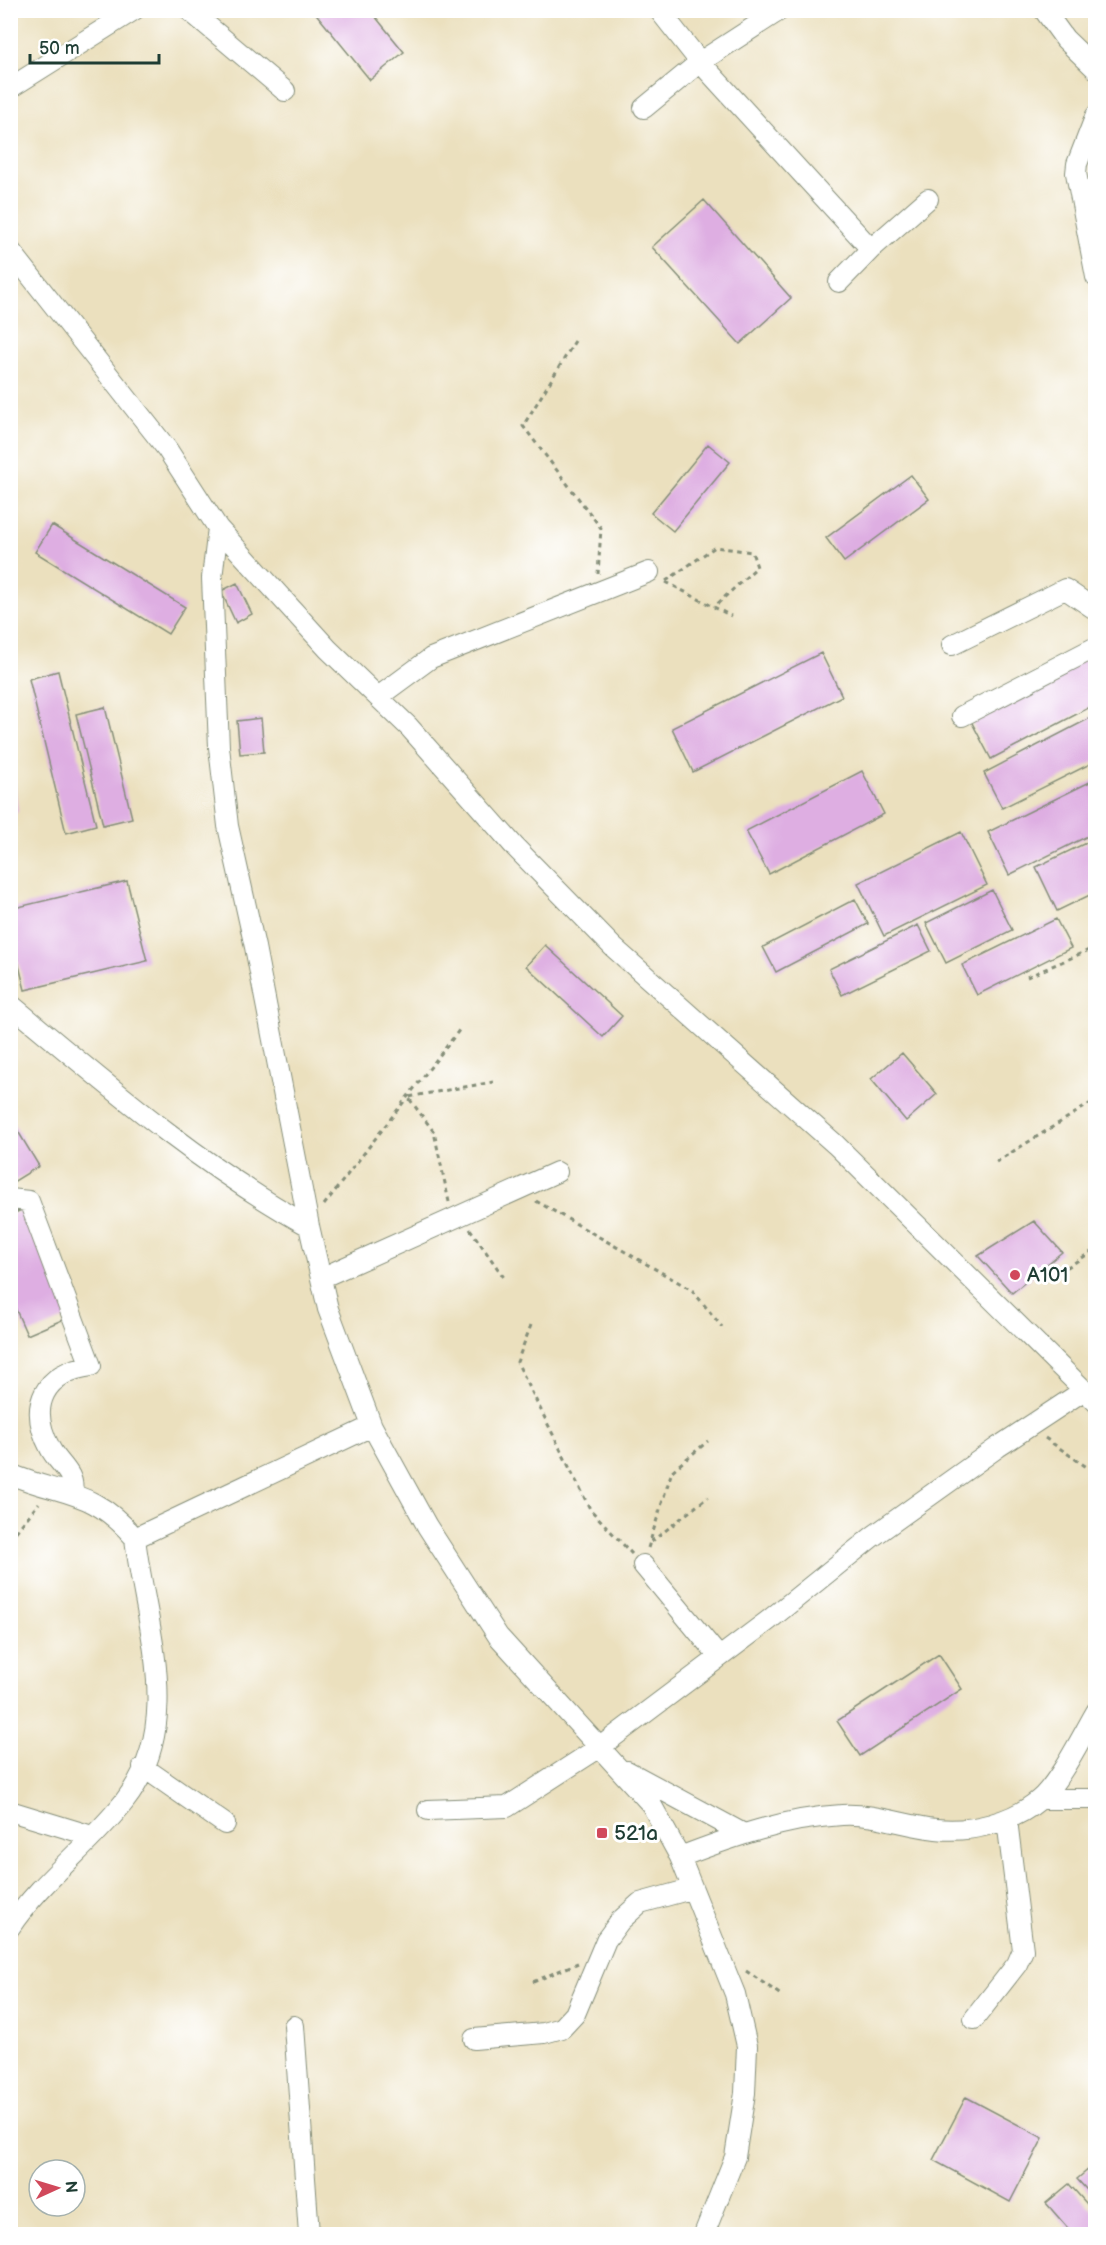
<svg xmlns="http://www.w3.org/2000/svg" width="1106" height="2245" font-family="'Balsamiq Sans',sans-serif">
<rect width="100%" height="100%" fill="#fff"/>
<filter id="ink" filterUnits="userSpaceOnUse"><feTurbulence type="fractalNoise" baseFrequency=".0167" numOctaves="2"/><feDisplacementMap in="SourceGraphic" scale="12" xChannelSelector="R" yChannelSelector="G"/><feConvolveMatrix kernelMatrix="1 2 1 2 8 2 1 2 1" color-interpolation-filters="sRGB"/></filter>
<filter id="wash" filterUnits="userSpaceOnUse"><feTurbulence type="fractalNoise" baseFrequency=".008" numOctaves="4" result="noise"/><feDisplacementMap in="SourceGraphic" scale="24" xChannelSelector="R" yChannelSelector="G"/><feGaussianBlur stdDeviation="1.35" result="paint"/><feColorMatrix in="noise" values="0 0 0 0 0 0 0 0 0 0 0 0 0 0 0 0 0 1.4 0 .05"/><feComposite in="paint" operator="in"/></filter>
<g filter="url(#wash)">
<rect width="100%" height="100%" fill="#ebe0be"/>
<g id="blocks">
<path fill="#deaee2" d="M313,10H370L404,52L370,80Z
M704,200L791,298L740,344L652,247Z
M708,444L730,462L673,531L651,513Z
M911,475L929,499L844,562L826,538Z
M52,525L185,607L168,634L35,552Z
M237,583L252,614L236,623L221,591Z
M821,653L842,696L693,772L672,728Z
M1096,653V704L991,759L970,719Z
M58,671L96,825L66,833L29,679Z
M105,707L132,818L103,825L76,714Z
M1096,715V761L1002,808L984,773Z
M261,718L264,752L240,754L237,721Z
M10,742L18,812H10Z
M862,771L884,814L769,874L746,831Z
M1096,779V832L1009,875L988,832Z
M961,832L987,885L884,936L858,883Z
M1096,838V892L1057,911L1036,867Z
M127,881L147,961L25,990L10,929V909Z
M992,890L1012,930L946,963L926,923Z
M855,899L868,924L776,972L763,947Z
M1056,919L1071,948L977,995L962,965Z
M918,925L931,951L842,995L829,969Z
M545,945L622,1016L603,1037L526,966Z
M902,1053L937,1094L906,1121L871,1079Z
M10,1118L39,1166L10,1184Z
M24,1209L69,1317L27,1335L10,1296V1215Z
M1034,1221L1062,1252L1012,1293L978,1256Z
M939,1654L962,1689L860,1756L837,1721Z
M966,2097L1043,2138L1010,2202L933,2160Z
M1096,2163V2200L1077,2179Z
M1069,2184L1096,2214V2234H1073L1046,2203Z"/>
</g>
</g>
<g filter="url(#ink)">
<use href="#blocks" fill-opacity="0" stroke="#858e79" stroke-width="1.5"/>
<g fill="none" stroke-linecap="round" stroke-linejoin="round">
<defs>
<path id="minor" d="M189,10L285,91
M659,10L700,62L780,10
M1044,10L1065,39L1096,69
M10,88L134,10
M644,108L700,62L871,249
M1096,115L1077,164L1076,173L1096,277
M10,250L167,449L218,528L328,649L409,727L515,847L613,947L836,1145L1096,1402
M839,282L871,249L928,199
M218,528L212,578L219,747L228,826L255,947L309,1226L328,1309L372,1426L427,1526L498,1636L651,1804L680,1857L735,1994L747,2046L745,2093L735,2157L704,2234
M952,645L1065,589L1096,610
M378,697L431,658L649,572
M962,716L1096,647
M10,1004C105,1083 200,1166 309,1226
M10,1199L29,1201L91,1366C45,1372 27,1405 50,1448C57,1463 76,1473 72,1492
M321,1278L557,1172
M10,1474C65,1497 92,1488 135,1538
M643,1565L719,1657
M143,1767L225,1824
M627,1771L742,1833
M1040,1799H1096
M428,1810L507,1807L600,1747L769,1620L872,1537L998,1447L1083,1391
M10,1811L92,1836
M680,1857C732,1837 786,1818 842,1815C875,1813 905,1826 936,1829C971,1833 1013,1822 1039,1800C1059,1783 1082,1736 1096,1712
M10,1927C42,1880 89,1846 124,1802C186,1724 145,1625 135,1538L372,1426
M974,2019L1017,1964L1023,1950L1007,1820
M294,2026L309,2234
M474,2039L544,2033L562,2028L575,2014L606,1940L620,1921L640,1903L691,1889"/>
</defs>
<use href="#minor" stroke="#858e79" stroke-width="22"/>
<path stroke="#858e79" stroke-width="3" stroke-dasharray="4.5 4.5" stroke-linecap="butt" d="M575,341L523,426L601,528L598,574
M666,581L715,547L752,552L757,567L714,607
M666,582L731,616
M1027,977L1096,947
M996,1162L1096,1100
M536,1201L692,1290L722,1327
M449,1202L434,1132L408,1097L493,1082
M324,1205L460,1029
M470,1229L505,1279
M1044,1282L1096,1249
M531,1325L517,1362L590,1509L632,1554
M1045,1438L1088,1468
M10,1539L39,1503
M651,1542L708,1497
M648,1548L672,1471L708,1441
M746,1971L781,1995
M533,1982L578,1963"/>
<use href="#minor" stroke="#fff" stroke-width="20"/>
</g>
</g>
<g fill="#d1495b" stroke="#fff" stroke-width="2">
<circle cx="1015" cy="1275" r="6"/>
<rect x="596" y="1827" width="12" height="12" rx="3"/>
</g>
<g text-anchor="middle" stroke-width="6" stroke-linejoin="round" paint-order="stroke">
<g font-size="21" fill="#1f3d34" stroke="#fff" text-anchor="start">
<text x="1027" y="1282">A101</text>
<text x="614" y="1840">521a</text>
</g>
</g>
<rect width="1106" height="2245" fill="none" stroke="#fff" stroke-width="36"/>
<g transform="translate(57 2188) rotate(86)"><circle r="28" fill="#ffffff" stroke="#a5b1ae" stroke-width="1.5"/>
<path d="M0-4.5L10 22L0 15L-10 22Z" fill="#d1495b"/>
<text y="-9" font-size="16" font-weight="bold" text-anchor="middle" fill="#1f3d34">N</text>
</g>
<path d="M30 54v9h129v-9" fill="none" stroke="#1f3d34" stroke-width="3"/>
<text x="39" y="54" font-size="18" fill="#1f3d34" stroke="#ffffff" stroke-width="4.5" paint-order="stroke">50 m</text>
</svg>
